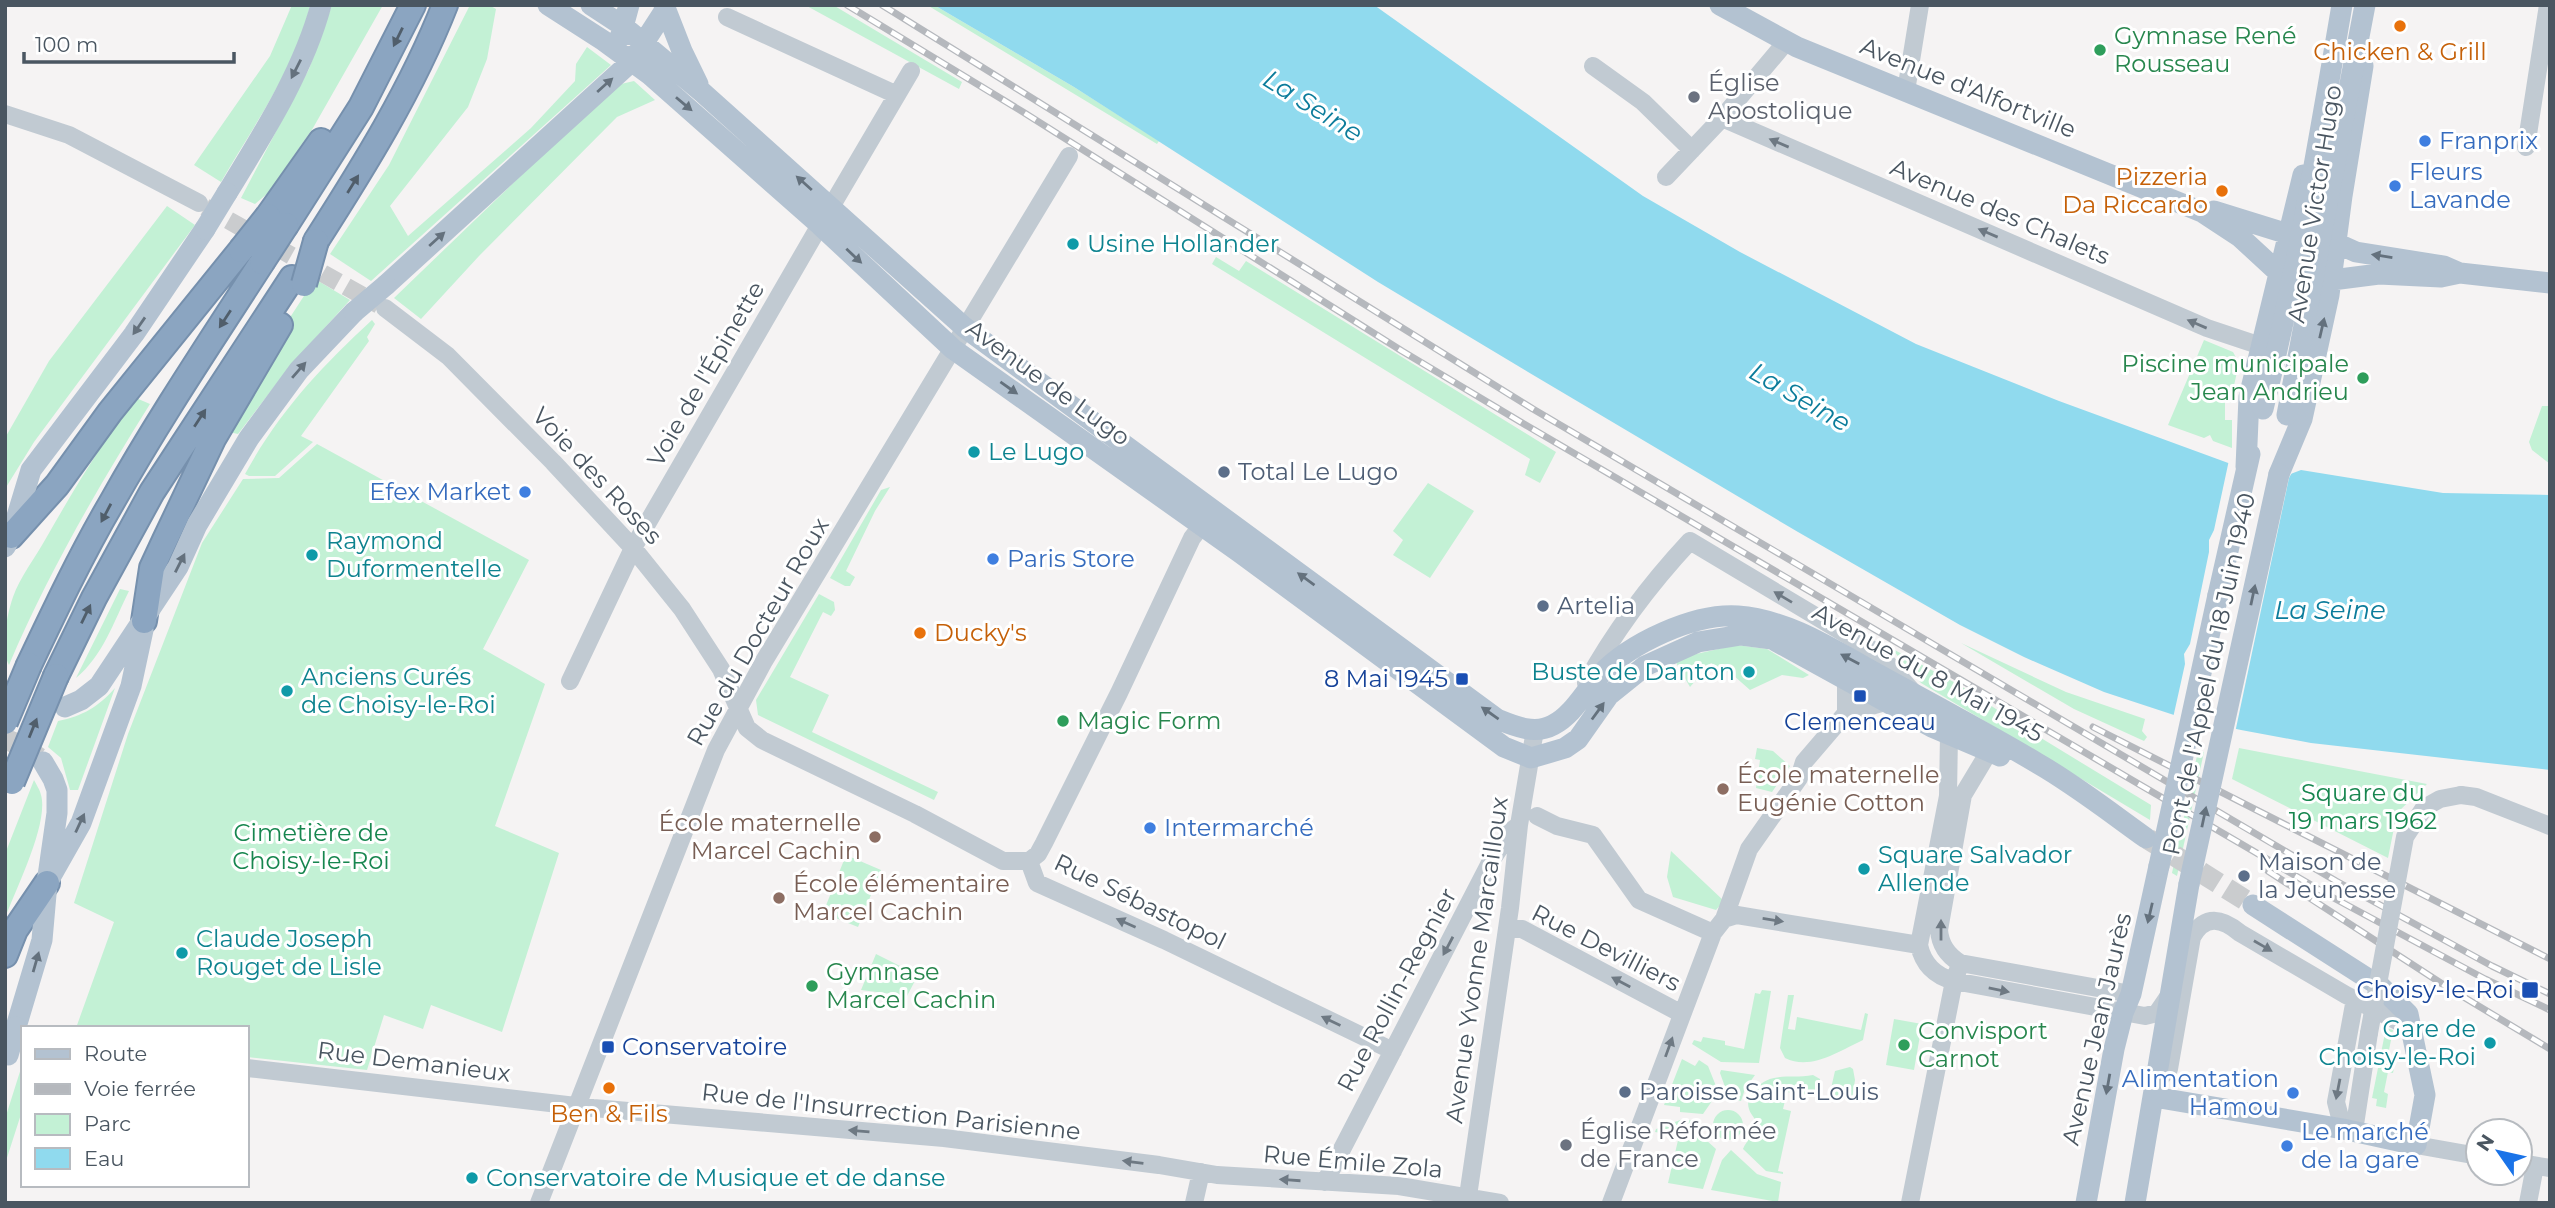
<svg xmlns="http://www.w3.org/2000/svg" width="2555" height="1208" font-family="Montserrat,sans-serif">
<rect width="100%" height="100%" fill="#f5f3f3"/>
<path fill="#c3f1d5" d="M292,5H310C297,66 252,128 221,182L194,165L270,56Z
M332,5H383L313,128L268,193L255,204L241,198L309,69Z
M470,5H489L496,9L487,59L468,107L390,206L408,236L531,128L575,81L576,64L587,47L611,65L371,281L330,254L389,165Z
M805,5H833L962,82L959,89Z
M927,5H934L1074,87L1159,141L1157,144Z
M634,81L655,100L617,117L479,256L421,319L394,298L561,137L621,84Z
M167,206L195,225L34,442L5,489V438L49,361Z
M1216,257L1239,271L1246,261L1556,452L1540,483L1525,475L1530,459L1212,264Z
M315,279L350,300L290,366L238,434L224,431L261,362Z
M372,320L375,324L367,337L369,341L301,436L313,442L275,476H249L245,474C279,412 320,368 372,320Z
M2204,340L2233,352L2239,363L2231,399H2225V420H2232V448L2213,441L2210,435L2204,438L2168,425Z
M136,398L150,404C98,487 47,575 9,665C0,649 7,614 13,597C20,577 35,558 45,540C73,491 102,442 136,398Z
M2542,406H2550V464L2532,450L2529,442Z
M317,444L529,560L483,649L545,684L495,826L559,853L502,1032L431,1005L423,1029L384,1015L367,1070L247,1057V1028H76L114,922L74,903L128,734L202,543L243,479L279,478Z
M1428,483L1474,511L1430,578L1393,555L1403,540L1393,531Z
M890,487L875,511L846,571L855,577L850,586H845L830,578L881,490Z
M120,589L129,591C114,621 103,656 76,678Z
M819,594L834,602L835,610L831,616L823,612L790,677L829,695L812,732L938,792L934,800L758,715L756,700Z
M1961,643L2066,692L2145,719L2142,731L2147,737L2144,741L2074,709Z
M1736,645L1767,649L1809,675L1803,678L1782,675L1750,690L1733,675L1711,663L1690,687L1674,659Z
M1891,648L1961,686L2031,732L2151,805L2150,820L1921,683Z
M115,688L78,790H70L61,758L48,747L58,721C83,716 98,707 115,688Z
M1757,748L1773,751L1790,766L1772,792L1756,788L1760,760L1755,759Z
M2239,748L2427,784L2397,813L2388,858L2232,779Z
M2198,751L2204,752L2177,876L2172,873Z
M34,780C36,784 40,790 41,795C49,823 16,889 5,918V854Z
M1671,851L1724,901L1716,910L1673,897L1667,877Z
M846,855L881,870L858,927L823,913Z
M876,954L918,975L907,996L861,990Z
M1762,990L1771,991L1759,1063L1721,1062L1692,1044L1694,1040L1701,1042L1703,1037L1725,1041V1045L1744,1049L1755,993L1760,994Z
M1788,995H1794L1788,1029L1795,1030L1797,1017L1861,1030L1865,1013L1868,1014L1863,1040C1839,1051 1811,1071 1785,1058L1780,1048Z
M1894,1019L1922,1024L1914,1070L1886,1065Z
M2386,1028L2393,1030L2388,1055L2396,1057L2393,1073L2388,1072L2384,1092L2388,1094L2386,1108L2376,1106L2377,1099L2372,1098Z
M1682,1059L1695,1066L1699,1060L1708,1066L1720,1096L1712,1101L1703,1114L1680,1112V1107L1664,1105Z
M23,1062V1108L5,1164V1119Z
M1850,1067L1853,1069L1855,1080L1852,1099L1829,1097L1835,1071Z
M1721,1070L1755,1075L1745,1089L1741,1101L1729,1098L1720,1073Z
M1813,1075L1820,1079L1821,1096L1787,1092L1783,1109L1791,1111L1778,1171L1783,1172V1174L1766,1171L1743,1149C1746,1141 1755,1134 1755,1124C1756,1117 1751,1116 1749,1109C1744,1095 1762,1080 1774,1078C1788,1075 1800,1078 1813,1075Z
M1713 1125a15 15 0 1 1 30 0a15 15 0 1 1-30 0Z
M1683,1119L1699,1122L1705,1139L1716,1149L1703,1189L1668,1183L1679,1136L1655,1132L1656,1129Z
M1731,1150L1757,1174L1781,1182L1778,1202L1711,1190L1722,1160Z"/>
<path fill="#90daee" d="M934,5H1374L1643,196L1740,252L1916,344L2059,401L2231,464L2285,476L2301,470L2443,493L2550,495V770L2311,743L2241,730L2177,716L2104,692L2024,657L1960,625L1798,532L1528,372L1378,282L1074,87Z"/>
<path fill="#f5f3f3" d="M2229,460L2285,472L2294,469L2289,478L2235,733L2173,718L2185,664L2184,654L2190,644L2209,552V540L2214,530Z"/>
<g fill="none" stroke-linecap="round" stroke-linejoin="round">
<path stroke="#caccce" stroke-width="18" stroke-dasharray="18 9" stroke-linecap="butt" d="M205,207L379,305"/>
<path stroke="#caccce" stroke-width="21" stroke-dasharray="21 10" stroke-linecap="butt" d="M5,739L20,745L39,758
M2148,839L2253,905"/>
<defs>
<path id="highway" d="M268,216L321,141
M286,225L361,107L413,5
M316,241C364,166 412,89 445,5
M11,536L57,485L110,412L241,250
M144,621L152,568L165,540L213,439L280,325
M29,665C55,610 81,555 112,502C158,420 211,341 262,262
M56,676L94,598L152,492L292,278
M5,955L15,930L47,883"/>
</defs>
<use href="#highway" stroke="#7690ad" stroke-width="28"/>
<path stroke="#c1cad2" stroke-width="18" d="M727,17L897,95
M1593,66L1643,102L1692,150
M1906,91L1920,5
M5,114L69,135L199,203
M1722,118L2207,328L2261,346
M2526,147L2548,5
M1666,177L1722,118L1786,42
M831,207L911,71
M385,308L448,356L553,462L633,548L682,609L721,669L747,728L762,740L915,814L1003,861H1029
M570,681L633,548L820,225
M1586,683C1614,632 1650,584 1690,541L1879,654L1913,692
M1846,713V679
M1953,725L1949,734L1948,796L1919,945C1923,964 1935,976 1954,981L2145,1016L2157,1013L2170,994
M1996,740L1963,795L1939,930C1940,944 1947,955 1960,963L2131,994
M2461,795L2476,797L2550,826
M1537,816L1557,826L1593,835L1639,900L1713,933
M1029,861L1037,883L1164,940L1393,1051
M1029,861L1038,854L1044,843L1119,693L1192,538L1202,525
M1724,919L1749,849L1799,778L1804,762L1846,713L1885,702
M1507,928L1522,929L1682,1014
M247,1068L593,1108L944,1138L1159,1165L1217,1175L1399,1186L1500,1203
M2156,1082L2169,1069L2192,937C2205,914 2222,918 2240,933L2346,995L2413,1029
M2343,1129L2336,1102L2355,999
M2354,1131L2369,1033
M2416,1145L2478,1156
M2520,1163L2550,1168
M1325,1182L1491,861L1511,831L1519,825
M539,1203L716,750L764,661L1069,156
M1194,1203L1201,1172
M1467,1203L1510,908L1519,825L1535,730
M1611,1203L1713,933L1724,919L1737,915L1919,945
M1910,1203L1954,981L1958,970
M2528,1203L2535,1166"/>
<path stroke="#b3c2d1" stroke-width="21" d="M548,5L604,41L649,74L820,225L953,349L1239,552L1504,747L1531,758L1565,748L1578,739L1609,695L1645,666L1698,642L1741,635L1772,639L1932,727L2000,756
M591,5L623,26L702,92L964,327L1497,719C1514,726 1535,735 1553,725C1573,715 1585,691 1600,675C1630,643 1694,613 1738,616C1790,620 1835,651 1879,675C1932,704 1985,732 2037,763C2074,784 2111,813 2146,838
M664,5L682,51L698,84
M1720,5L1797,47L2202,212L2240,237L2278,272L2316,280H2332L2379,274L2441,277L2460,273
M620,38L629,5
M227,193C263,134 303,72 321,5
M2214,211L2288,234L2336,243L2356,252L2444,266L2460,273L2550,283
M386,285L632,61L665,10
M2246,467L2249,397L2303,175
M2279,474L2302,419L2329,295L2342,196L2363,66
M5,547L11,536L31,470L134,334L205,229
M2218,595L2250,454
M65,707L81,700L99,686L178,567L197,525L249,438L299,370L354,312
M47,883L81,823L131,686L143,630
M16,1027L42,940L47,883L57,813V790L53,779L43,762
M2154,1097L2343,1129L2416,1145L2425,1095L2408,1014L2381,987L2253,905
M2086,1203L2114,1049L2123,1013L2131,994L2159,866
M2135,1203L2189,884"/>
<use href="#highway" stroke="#8ba5c1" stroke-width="24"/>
<defs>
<path id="rail" d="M847,5L1023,112L1402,351L1524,424L2330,896L2485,979L2550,1010
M882,5L1533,409L2336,881L2492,966L2550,994
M2093,727L2550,959
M2268,871L2447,987L2550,1049"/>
</defs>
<use href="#rail" stroke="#b5b8bd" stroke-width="7"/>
<use href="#rail" stroke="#fff" stroke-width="4.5" stroke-dasharray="13" stroke-linecap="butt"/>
<defs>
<path id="highway-bridge" d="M241,250L268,216
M262,262L286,225
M304,284L316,241
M5,722L29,665
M12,782L56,676"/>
</defs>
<use href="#highway-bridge" stroke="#7690ad" stroke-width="28" stroke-linecap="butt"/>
<path stroke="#c1cad2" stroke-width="18" d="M2369,1033L2405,837L2424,808L2440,799L2461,795"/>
<path stroke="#b3c2d1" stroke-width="21" d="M205,229L227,193
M354,312L386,285
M2263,409C2296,276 2319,140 2342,5
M2287,415L2365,5
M2159,866L2218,595
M2189,884L2279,474
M8,1055L16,1027"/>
<use href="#highway-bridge" stroke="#8ba5c1" stroke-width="24"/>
</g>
<defs><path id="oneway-solid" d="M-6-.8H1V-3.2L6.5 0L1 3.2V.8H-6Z" transform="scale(1.75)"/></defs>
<g fill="#505e6b">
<use href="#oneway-solid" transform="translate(398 37) rotate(116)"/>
<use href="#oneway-solid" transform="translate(353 184) rotate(-58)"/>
<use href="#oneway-solid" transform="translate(225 319) rotate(123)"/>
<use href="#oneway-solid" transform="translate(200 418) rotate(-57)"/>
<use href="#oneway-solid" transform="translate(106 513) rotate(118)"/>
<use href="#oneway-solid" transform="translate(86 614) rotate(-64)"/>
<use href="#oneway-solid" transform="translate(33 728) rotate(-68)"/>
</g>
<g fill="#64717d">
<use href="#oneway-solid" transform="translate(296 69) rotate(117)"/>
<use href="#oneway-solid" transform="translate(605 85) rotate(-42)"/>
<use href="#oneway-solid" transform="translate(684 104) rotate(40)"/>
<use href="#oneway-solid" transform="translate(804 183) rotate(-138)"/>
<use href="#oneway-solid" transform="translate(437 239) rotate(-42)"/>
<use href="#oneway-solid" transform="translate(854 256) rotate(43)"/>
<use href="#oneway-solid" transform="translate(2382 256) rotate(-171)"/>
<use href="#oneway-solid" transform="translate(139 326) rotate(125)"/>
<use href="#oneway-solid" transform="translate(2322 328) rotate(-77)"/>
<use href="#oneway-solid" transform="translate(299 370) rotate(-49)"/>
<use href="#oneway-solid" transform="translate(1009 388) rotate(35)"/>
<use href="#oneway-solid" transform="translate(180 563) rotate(-63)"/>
<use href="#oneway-solid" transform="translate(1306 579) rotate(-144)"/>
<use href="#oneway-solid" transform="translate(2253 595) rotate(-78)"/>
<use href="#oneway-solid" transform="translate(1850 659) rotate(-152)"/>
<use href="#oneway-solid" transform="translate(1598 711) rotate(-54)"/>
<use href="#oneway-solid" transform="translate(1490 713) rotate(-145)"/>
<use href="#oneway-solid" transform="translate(2204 817) rotate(-78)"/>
<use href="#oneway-solid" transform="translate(80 823) rotate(-65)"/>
<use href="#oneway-solid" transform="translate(2150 913) rotate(103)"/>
<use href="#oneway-solid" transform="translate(36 962) rotate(-74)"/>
<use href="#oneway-solid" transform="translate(2108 1084) rotate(100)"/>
</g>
<g fill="#6e7983">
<use href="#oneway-solid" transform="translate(1779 143) rotate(-157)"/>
<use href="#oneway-solid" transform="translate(1988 233) rotate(-157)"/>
<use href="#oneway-solid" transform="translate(2197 324) rotate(-157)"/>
<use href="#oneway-solid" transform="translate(1783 597) rotate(-149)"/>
<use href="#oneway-solid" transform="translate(1773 920) rotate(9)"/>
<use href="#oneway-solid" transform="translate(1126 923) rotate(-156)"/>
<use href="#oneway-solid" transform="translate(1941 930) rotate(-90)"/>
<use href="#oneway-solid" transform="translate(1448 946) rotate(118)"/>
<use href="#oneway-solid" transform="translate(2263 946) rotate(30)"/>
<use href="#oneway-solid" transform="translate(1621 982) rotate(-152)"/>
<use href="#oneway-solid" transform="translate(1999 990) rotate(11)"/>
<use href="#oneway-solid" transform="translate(1331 1021) rotate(-154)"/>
<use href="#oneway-solid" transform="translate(1669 1047) rotate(-70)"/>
<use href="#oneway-solid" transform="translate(2338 1089) rotate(101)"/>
<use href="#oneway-solid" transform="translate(859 1131) rotate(-175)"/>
<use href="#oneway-solid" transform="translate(1133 1162) rotate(-173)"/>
<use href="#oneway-solid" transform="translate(1290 1180) rotate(-176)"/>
</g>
<g fill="#e8710a" stroke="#fff" stroke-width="2.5">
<circle cx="2400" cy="26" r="7"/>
<circle cx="2222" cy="191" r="7"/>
<circle cx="920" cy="633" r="7"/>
<circle cx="609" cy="1088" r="7"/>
</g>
<g fill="#2e9e5b" stroke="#fff" stroke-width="2.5">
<circle cx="2100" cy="50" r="7"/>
<circle cx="2363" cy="378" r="7"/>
<circle cx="1063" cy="721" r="7"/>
<circle cx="812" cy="986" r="7"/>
<circle cx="1904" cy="1045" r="7"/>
</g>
<g fill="#6b7280" stroke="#fff" stroke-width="2.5">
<circle cx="1694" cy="97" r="7"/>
<circle cx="1566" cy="1145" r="7"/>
</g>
<g fill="#3f7fe0" stroke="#fff" stroke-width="2.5">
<circle cx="2425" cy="141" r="7"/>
<circle cx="2395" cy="186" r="7"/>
<circle cx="525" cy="492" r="7"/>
<circle cx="993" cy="559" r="7"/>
<circle cx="1150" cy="828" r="7"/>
<circle cx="2293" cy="1093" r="7"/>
<circle cx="2287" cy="1146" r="7"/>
</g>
<g fill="#0f9aa8" stroke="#fff" stroke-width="2.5">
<circle cx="1073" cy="244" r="7"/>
<circle cx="974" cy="452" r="7"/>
<circle cx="312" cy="555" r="7"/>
<circle cx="1749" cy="672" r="7"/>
<circle cx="287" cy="691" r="7"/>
<circle cx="1864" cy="869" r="7"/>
<circle cx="182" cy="953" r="7"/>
<circle cx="2490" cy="1043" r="7"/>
<circle cx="472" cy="1178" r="7"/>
</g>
<g fill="#5c6f8a" stroke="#fff" stroke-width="2.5">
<circle cx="1224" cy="472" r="7"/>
<circle cx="1543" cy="606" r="7"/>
<circle cx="2244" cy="876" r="7"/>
<circle cx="1625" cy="1092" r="7"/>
</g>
<g fill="#1a4fb4" stroke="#fff" stroke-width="2.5">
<rect x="1455" y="672" width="14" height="14" rx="3.5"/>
<rect x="1853" y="689" width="14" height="14" rx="3.5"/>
<rect x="2521" y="981" width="18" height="18" rx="3.5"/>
<rect x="601" y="1040" width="14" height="14" rx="3.5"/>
</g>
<g fill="#8d6e63" stroke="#fff" stroke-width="2.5">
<circle cx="1723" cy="789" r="7"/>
<circle cx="875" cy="837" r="7"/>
<circle cx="779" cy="898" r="7"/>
</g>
<g text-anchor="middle" stroke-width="6" stroke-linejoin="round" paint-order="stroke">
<g font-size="24" fill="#27864d" stroke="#fff" text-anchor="start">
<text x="2114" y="44">Gymnase René<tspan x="2114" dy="28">Rousseau</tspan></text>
<text x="2349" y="372" text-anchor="end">Piscine municipale<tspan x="2349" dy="28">Jean Andrieu</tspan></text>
<text x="1077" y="729">Magic Form</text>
<text x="826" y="980">Gymnase<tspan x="826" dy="28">Marcel Cachin</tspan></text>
<text x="1918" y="1039">Convisport<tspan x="1918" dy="28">Carnot</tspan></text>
</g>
<g font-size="24" fill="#c56008" stroke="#fff">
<text x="2400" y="60">Chicken &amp; Grill</text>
<text x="2208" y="185" text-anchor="end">Pizzeria<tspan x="2208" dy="28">Da Riccardo</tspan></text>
<text x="934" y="641" text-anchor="start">Ducky's</text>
<text x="609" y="1122">Ben &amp; Fils</text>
</g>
<g font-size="24" fill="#5b616d" stroke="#fff" text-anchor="start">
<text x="1708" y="91">Église<tspan x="1708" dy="28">Apostolique</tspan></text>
<text x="1580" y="1139">Église Réformée<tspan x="1580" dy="28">de France</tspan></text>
</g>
<g font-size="24" fill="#4a5661" stroke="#fff">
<text transform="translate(1968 88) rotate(22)" y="8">Avenue d'Alfortville</text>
<text transform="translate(2315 204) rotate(-81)" y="8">Avenue Victor Hugo</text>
<text transform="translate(2000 212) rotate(23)" y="8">Avenue des Chalets</text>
<text transform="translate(706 374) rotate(-60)" y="8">Voie de l'Épinette</text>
<text transform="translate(1048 383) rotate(36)" y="8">Avenue de Lugo</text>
<text transform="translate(597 476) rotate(47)" y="8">Voie des Roses</text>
<text transform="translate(758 632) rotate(-60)" y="8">Rue du Docteur Roux</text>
<text transform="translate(1928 673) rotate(29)" y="8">Avenue du 8 Mai 1945</text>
<text transform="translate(2209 674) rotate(-78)" y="8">Pont de l'Appel du 18 Juin 1940</text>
<text transform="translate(1140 902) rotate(26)" y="8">Rue Sébastopol</text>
<text transform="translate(1606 948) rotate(27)" y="8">Rue Devilliers</text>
<text transform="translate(1477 960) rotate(-82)" y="8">Avenue Yvonne Marcailloux</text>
<text transform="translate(1397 990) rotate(-62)" y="8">Rue Rollin-Regnier</text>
<text transform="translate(2097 1029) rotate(-77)" y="8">Avenue Jean Jaurès</text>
<text transform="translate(414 1062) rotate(7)" y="8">Rue Demanieux</text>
<text transform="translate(891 1112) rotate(6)" y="8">Rue de l'Insurrection Parisienne</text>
<text transform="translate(1353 1162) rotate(5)" y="8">Rue Émile Zola</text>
</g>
<g font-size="24" fill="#366cbe" stroke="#fff" text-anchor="start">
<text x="2439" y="149">Franprix</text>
<text x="2409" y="180">Fleurs<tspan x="2409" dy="28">Lavande</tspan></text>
<text x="511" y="500" text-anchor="end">Efex Market</text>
<text x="1007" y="567">Paris Store</text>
<text x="1164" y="836">Intermarché</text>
<text x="2279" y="1087" text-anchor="end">Alimentation<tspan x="2279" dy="28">Hamou</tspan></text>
<text x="2301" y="1140">Le marché<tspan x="2301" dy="28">de la gare</tspan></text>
</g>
<g font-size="24" fill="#0d838f" stroke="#fff" text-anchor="start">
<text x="1087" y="252">Usine Hollander</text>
<text x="988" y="460">Le Lugo</text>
<text x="326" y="549">Raymond<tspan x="326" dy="28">Duformentelle</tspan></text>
<text x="1735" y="680" text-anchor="end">Buste de Danton</text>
<text x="301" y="685">Anciens Curés<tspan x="301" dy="28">de Choisy-le-Roi</tspan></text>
<text x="1878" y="863">Square Salvador<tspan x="1878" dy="28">Allende</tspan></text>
<text x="196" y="947">Claude Joseph<tspan x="196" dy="28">Rouget de Lisle</tspan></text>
<text x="2476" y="1037" text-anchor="end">Gare de<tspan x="2476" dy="28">Choisy-le-Roi</tspan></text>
<text x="486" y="1186">Conservatoire de Musique et de danse</text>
</g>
<g font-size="24" fill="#4e5e75" stroke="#fff" text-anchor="start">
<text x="1238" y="480">Total Le Lugo</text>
<text x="1557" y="614">Artelia</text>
<text x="2258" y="870">Maison de<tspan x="2258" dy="28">la Jeunesse</tspan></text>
<text x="1639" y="1100">Paroisse Saint-Louis</text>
</g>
<g font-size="24" fill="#164399" stroke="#fff" text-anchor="end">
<text x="1448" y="687">8 Mai 1945</text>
<text x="1860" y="730" text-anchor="middle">Clemenceau</text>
<text x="2514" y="998">Choisy-le-Roi</text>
<text x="622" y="1055" text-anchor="start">Conservatoire</text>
</g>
<g font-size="24" fill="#785e54" stroke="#fff" text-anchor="start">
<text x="1737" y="783">École maternelle<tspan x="1737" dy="28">Eugénie Cotton</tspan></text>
<text x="861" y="831" text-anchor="end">École maternelle<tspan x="861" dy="28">Marcel Cachin</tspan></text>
<text x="793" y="892">École élémentaire<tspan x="793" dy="28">Marcel Cachin</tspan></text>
</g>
<g font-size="24" fill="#17864f" stroke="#fff">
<text x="2363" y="801">Square du<tspan x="2363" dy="28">19 mars 1962</tspan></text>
<text x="311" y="841">Cimetière de<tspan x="311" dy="28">Choisy-le-Roi</tspan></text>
</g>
<g font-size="26" font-style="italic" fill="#0c7c9b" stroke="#fff">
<text transform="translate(1313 106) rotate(32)" y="9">La Seine</text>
<text transform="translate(1800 397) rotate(30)" y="9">La Seine</text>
<text x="2330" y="619">La Seine</text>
</g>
</g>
<rect width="2555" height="1208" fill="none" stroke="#4a5661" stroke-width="14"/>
<rect x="21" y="1026" width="228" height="161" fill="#ffffff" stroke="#b7bbc0" stroke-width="2"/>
<rect x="35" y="1049" width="35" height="10" fill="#b3c2d1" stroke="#b7bbc0" stroke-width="2"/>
<text x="84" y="1061" font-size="21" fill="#4a5661">Route</text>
<rect x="35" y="1084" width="35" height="10" fill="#b5b8bd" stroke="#b7bbc0" stroke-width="2"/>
<text x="84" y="1096" font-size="21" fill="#4a5661">Voie ferrée</text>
<rect x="35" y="1114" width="35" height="21" fill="#c3f1d5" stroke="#b7bbc0" stroke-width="2"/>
<text x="84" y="1131" font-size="21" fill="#4a5661">Parc</text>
<rect x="35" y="1148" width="35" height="21" fill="#90daee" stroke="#b7bbc0" stroke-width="2"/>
<text x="84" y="1166" font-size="21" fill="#4a5661">Eau</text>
<g transform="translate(2499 1152) rotate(304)"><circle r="33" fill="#ffffff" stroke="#b7bbc0" stroke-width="2"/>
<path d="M0-5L12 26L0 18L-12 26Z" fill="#1a73e8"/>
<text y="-10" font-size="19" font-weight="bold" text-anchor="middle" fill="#4a5661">N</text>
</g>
<path d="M24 52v10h210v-10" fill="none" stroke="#4a5661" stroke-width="3.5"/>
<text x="35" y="52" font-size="21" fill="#4a5661" stroke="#ffffff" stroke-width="5" paint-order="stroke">100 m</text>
</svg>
